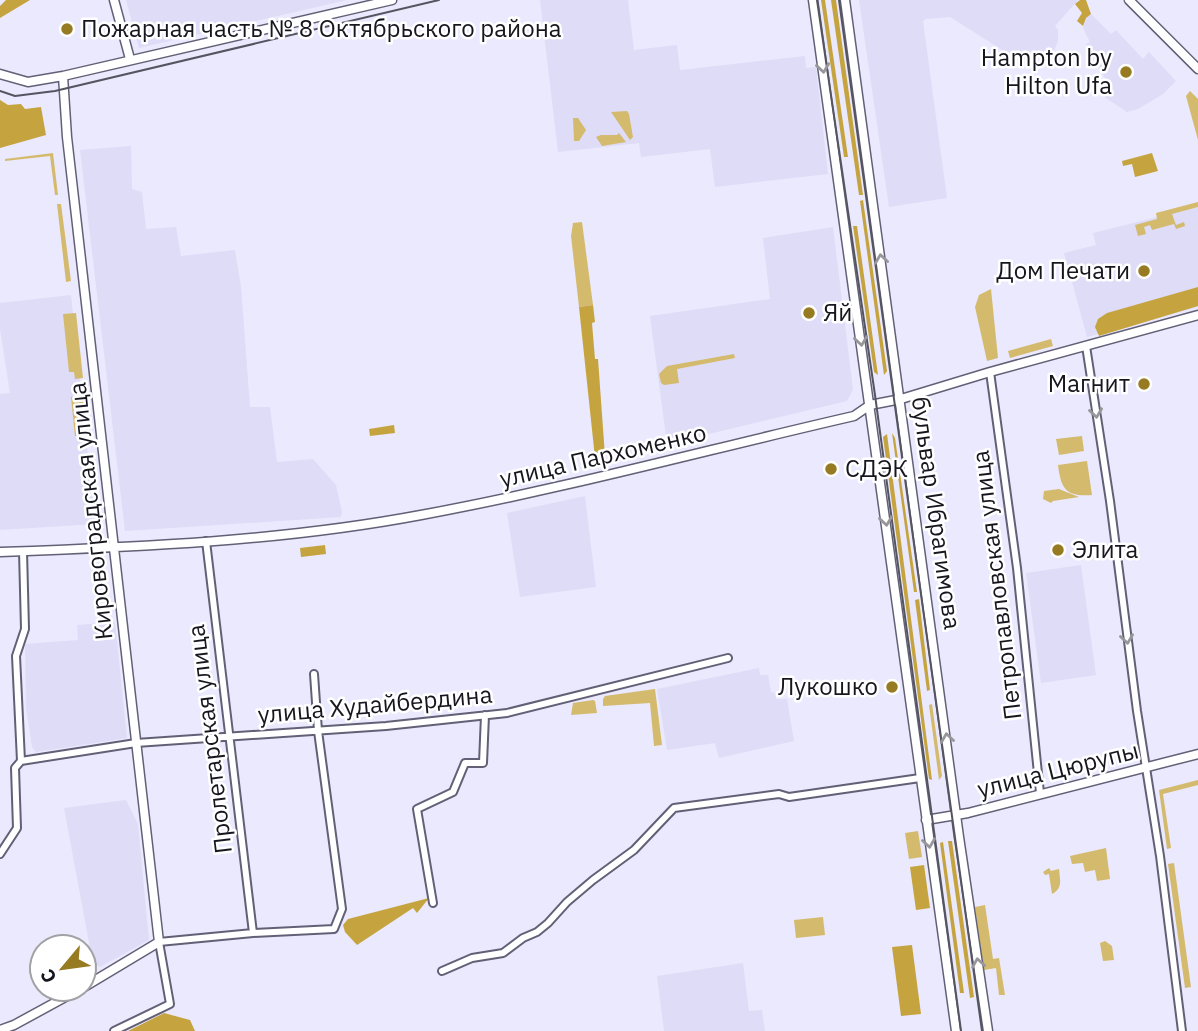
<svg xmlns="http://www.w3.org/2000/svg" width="1198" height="1031" font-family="'IBM Plex Sans',sans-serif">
<rect width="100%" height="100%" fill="#eae9fd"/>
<path fill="#dedcf7" d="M126,0H347L139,48Z
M540,0H628L634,50L677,45L680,70L805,56L806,68L816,67L828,174L715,187L710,149L641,157L639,143L558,152Z
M859,0H1078L1055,26L1058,30V41L1053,53L1015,58L950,17L926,19L923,21L947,198L889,207Z
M1091,14L1111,34L1116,30L1143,59L1149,52L1176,81L1163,94L1138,109L1127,112L1098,93L1106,84V80L1086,44L1090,42L1083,28L1086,18Z
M131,146L132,189L142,192L146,229L176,227L181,256L235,250L241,287L250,407H270L277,462L313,459L336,485L342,512L341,517L125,531L80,150Z
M1198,207V307L1087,337L1064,253L1096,245L1093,233Z
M833,227L853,390L847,401L667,444L650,316L770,299L763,238Z
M71,295L95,524L0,530V394L10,393L0,329V303Z
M585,496L596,587L520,597L507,513Z
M1081,565L1096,675L1041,683L1026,573Z
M115,622L127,738L36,752L32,747L26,708L25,644L78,640L77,625Z
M759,668L760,675H768L771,692L775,693L776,699H787L794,741L719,758L715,743L667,750L657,689Z
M126,800L138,824L149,940L100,967L93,964L64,808Z
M743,963L749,1011L762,1010L765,1031H664L657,976Z"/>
<path fill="#d4ba6d" d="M1190,91L1198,99V140L1186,96Z
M627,111L629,114L633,137L630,140L611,112Z
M573,118H578L586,130L579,141H574Z
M619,133L626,142L602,146L596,137L601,135H617Z
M53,153L58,195H55L50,156L5,161V159Z
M1198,202V207L1172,214L1176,225L1184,222L1185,226L1176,229L1174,224L1152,230L1150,225L1144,227L1146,234L1138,236L1135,225L1157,219L1156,213Z
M57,204H61L71,281L66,282Z
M582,222L593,305L579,307L571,236L573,223Z
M991,289L998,358L987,361L975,307L979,295Z
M76,313L83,378L75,379L74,372H69L63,314Z
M1051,339L1053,346L1010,358L1008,351Z
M734,354L735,358L677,369L679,383L664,385L661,383L659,374L667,366Z
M75,386H83L88,435L75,436L71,397L76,396Z
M1082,436L1084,451L1059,455L1056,439Z
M1087,461L1092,495C1066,497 1061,489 1058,465Z
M1059,489L1079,497L1053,501L1051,503L1043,499L1044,491Z
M655,689L662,745L654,746L650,703L603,706V699L605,696Z
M593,700L595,701L597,713L571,715L573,703Z
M932,704L942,776L939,780L929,705Z
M1198,780V785L1163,794L1171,848L1167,849L1159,790Z
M918,831L922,857L909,859L905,833Z
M1106,848L1110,879L1097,881L1095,870L1085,872L1083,863L1072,864L1070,856Z
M1174,863L1191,987L1185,988L1168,864Z
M1049,868L1051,871L1059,869C1060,880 1063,888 1052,894L1049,874L1045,875L1043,872Z
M985,905L993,959L999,958L1005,995H999L996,968L984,970L975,907Z
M823,917L825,935L796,938L794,920Z
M1105,941L1112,946L1114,960L1103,961L1100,943Z"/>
<path fill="#c5a43f" d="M6,0H30L0,18V6Z
M821,0H825L848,157H844Z
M831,0H836L863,195H859Z
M1080,0H1086L1091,14L1086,18L1083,26L1077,21L1082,13L1075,4Z
M0,100L8,105L21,104L25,109L41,107L46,135L0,148Z
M1152,153L1158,171L1135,177L1132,164L1123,166L1122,161Z
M863,200L887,371L884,375L860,201Z
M853,226H857L878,375L874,372Z
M1198,287V306L1099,336L1095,327L1098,319L1107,313Z
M593,305L595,322L592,323L595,359H598L605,456L595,458L579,307Z
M394,425L395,433L370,436L369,429Z
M892,433L895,438L917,592H914Z
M887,434L932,780L929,779L883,437Z
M325,545L326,554L301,557L300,548Z
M919,599L930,690L927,691L915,600Z
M948,841H952L974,997L970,998Z
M943,842L964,993H960L940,843Z
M924,865L930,908L916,910L910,867Z
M429,898L417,913L413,908L357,945L345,932L343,925L348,919Z
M912,945L921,1014L901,1016L892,947Z
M164,1013L190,1020L195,1031H128Z"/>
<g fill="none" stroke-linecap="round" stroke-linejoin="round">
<defs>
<path id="street" d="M1086,346L1110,501L1137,711L1160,856L1182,1031
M990,372L1017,568L1040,793
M206,541L253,933
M21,761L136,743L386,726L507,713L728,658
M0,854L17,828L15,768L21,761L16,656L25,629L23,551
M433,903L417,809L453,792L465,763H483L485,715
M442,971L472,958L503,953L523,938L537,932L548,923L567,902L593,880L634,850L674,808L779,794L789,797L920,778
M114,1031L170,1004L159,942L253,933L334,929L342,909L318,731L314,674"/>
<path id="secondary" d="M114,0L130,59
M813,0L956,1031
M845,0L959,837L988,1031
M1129,0L1198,69
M0,74L28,82L63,76L392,0
M63,76L67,137L159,942L84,987
M0,552C140,547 283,541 421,515C567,488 710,449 854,416L870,405L901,399L990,372L1198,315
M926,820L968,813L1198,754
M0,1030L14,1025L80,989"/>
</defs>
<use href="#street" stroke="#626076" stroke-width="10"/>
<use href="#secondary" stroke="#626076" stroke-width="11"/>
<use href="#street" stroke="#fff" stroke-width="6"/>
<use href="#secondary" stroke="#fff" stroke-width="8"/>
<path stroke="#555461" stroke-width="2" d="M817,0L875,395L961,1031
M839,0C888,343 932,688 982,1031
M0,91L15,96L55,91L439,0"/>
</g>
<defs><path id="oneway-chevron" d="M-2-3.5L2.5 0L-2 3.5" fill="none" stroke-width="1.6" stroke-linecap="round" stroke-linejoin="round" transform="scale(1.75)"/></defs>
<g stroke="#97969a">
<use href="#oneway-chevron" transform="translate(823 68) rotate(82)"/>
<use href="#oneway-chevron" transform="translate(881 259) rotate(-98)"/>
<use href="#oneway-chevron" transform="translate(861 341) rotate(82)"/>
<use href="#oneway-chevron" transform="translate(1096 413) rotate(82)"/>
<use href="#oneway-chevron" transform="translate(886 521) rotate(82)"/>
<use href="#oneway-chevron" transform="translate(1127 639) rotate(82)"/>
<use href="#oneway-chevron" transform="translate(947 738) rotate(-98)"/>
<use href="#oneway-chevron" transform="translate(929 843) rotate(82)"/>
<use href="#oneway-chevron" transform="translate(978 963) rotate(-99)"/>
</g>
<g fill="#967b23" stroke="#fff" stroke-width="2.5">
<circle cx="67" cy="29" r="7"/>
<circle cx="1126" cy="72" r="7"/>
<circle cx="1144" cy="271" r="7"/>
<circle cx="809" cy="313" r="7"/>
<circle cx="1144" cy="384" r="7"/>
<circle cx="831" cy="469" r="7"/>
<circle cx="1058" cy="550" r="7"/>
<circle cx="892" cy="687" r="7"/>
</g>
<g text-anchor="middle" stroke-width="5" stroke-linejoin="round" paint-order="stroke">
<g font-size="24" fill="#17161f" stroke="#fff" text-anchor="start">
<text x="81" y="37">Пожарная часть № 8 Октябрьского района</text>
<text x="1112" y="66" text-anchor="end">Hampton by<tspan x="1112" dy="28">Hilton Ufa</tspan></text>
<text x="1130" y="279" text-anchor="end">Дом Печати</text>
<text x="823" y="321">Яй</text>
<text x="1130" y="392" text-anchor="end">Магнит</text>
<text x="845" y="477">СДЭК</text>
<text x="1072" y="558">Элита</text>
<text x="878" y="695" text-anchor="end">Лукошко</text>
</g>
<g font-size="24" fill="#17161f" stroke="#fff">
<text transform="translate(603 456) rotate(-13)" y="8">улица Пархоменко</text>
<text transform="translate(91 511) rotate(-96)" y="8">Кировоградская улица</text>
<text transform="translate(936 513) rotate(82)" y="8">бульвар Ибрагимова</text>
<text transform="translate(997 585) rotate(-97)" y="8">Петропавловская улица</text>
<text transform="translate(375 705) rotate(-5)" y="8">улица Худайбердина</text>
<text transform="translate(210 739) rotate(-97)" y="8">Пролетарская улица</text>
<text transform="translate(1058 770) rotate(-14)" y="8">улица Цюрупы</text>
</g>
</g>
<g transform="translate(63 968) rotate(241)"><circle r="33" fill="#ffffff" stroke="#a2a2a5" stroke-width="2"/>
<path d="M0-5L12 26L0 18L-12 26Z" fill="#967b23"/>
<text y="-10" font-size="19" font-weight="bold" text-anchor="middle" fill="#17161f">С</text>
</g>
</svg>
